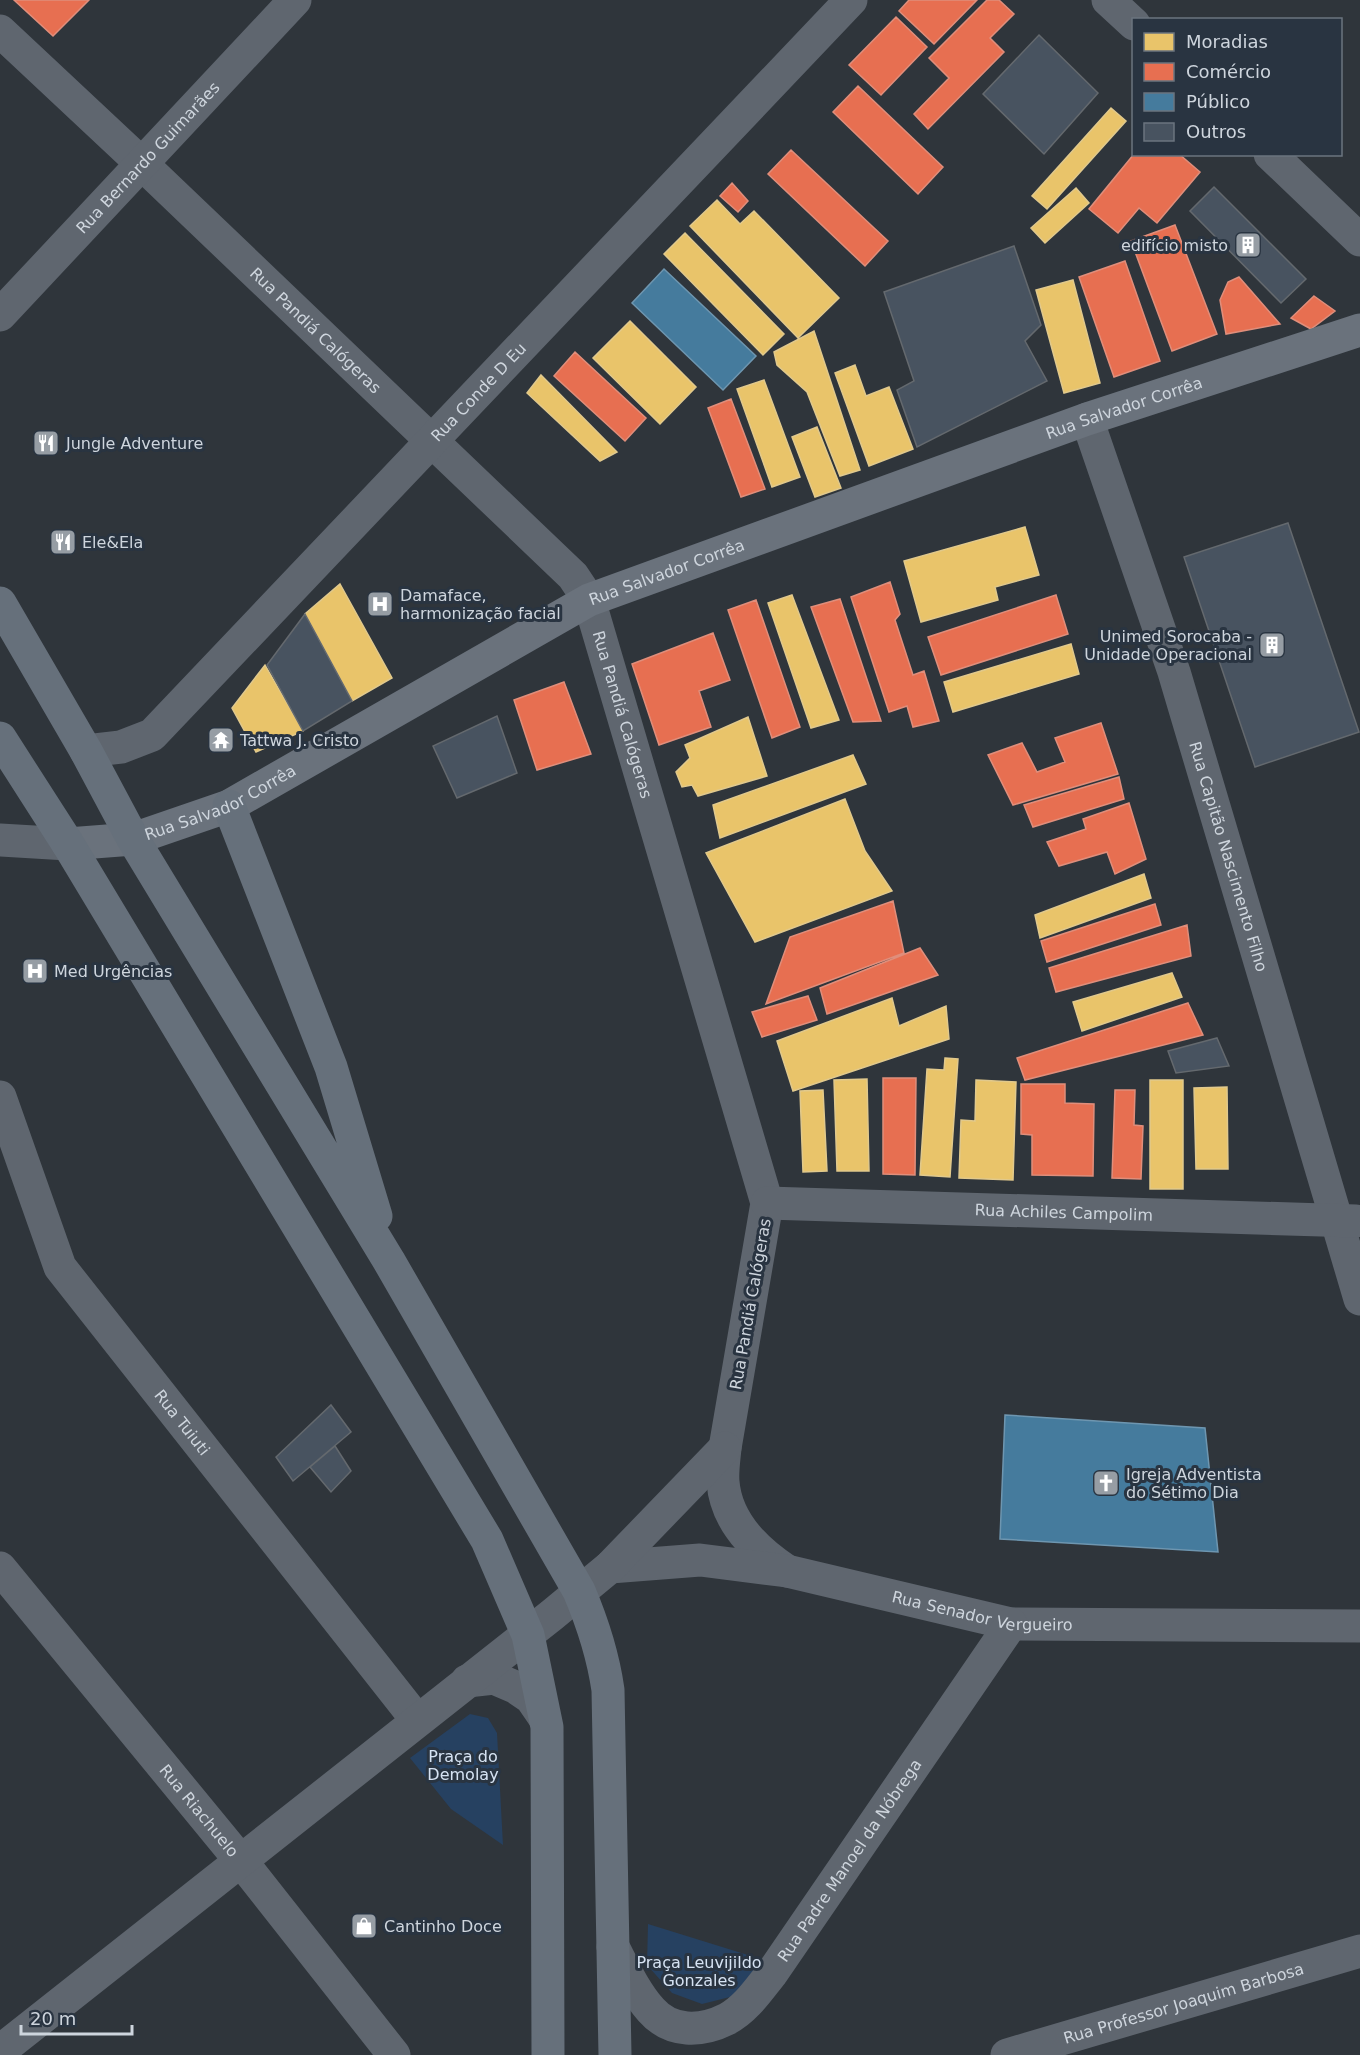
<svg xmlns="http://www.w3.org/2000/svg" width="1360" height="2055" font-family="'DejaVu Sans',sans-serif">
<rect width="100%" height="100%" fill="#2f353b"/>
<path fill="#264161" d="M470,1714L488,1718L497,1733L503,1845L451,1809L410,1758Z
M648,1924L767,1961L734,1996L702,2004L672,1993L647,1965Z"/>
<path fill="#e9c46a" stroke="#e1c98c" stroke-width="1.5" d="M1111,108L1126,121L1047,209L1032,196Z
M1076,188L1089,203L1045,243L1031,228Z
M717,200L740,224L754,211L839,298L798,338L690,226Z
M685,233L784,334L763,355L664,254Z
M1073,280L1100,383L1064,393L1036,290Z
M630,321L696,387L660,424L593,358Z
M814,331L860,470L840,476L807,392L777,365L774,352Z
M855,365L866,396L889,387L913,449L869,466L835,373Z
M541,375L617,452L600,461L527,393Z
M764,380L800,477L772,487L737,389Z
M817,427L841,488L815,497L792,437Z
M1025,527L1039,575L995,587L998,600L921,622L904,561Z
M340,584L392,678L352,701L305,614Z
M792,595L839,720L811,728L768,603Z
M1071,644L1079,674L953,712L944,682Z
M265,665L303,731L256,752L232,708Z
M748,717L767,776L698,796L692,785L682,787L676,772L690,758L685,745Z
M853,755L866,784L720,838L713,805Z
M845,799L865,851L892,891L755,942L706,853Z
M1144,874L1151,898L1040,938L1035,915Z
M1172,973L1182,997L1082,1031L1073,1002Z
M892,998L899,1026L946,1006L949,1039L793,1091L777,1041Z
M945,1058L958,1059L950,1177L920,1175L927,1069L944,1070Z
M867,1079L869,1171H837L834,1080Z
M976,1080L1016,1082L1013,1180L959,1178L961,1120L975,1121Z
M1150,1080H1183V1189H1150Z
M1227,1087L1228,1169H1196L1194,1088Z
M823,1090L827,1171L803,1172L800,1091Z"/>
<path fill="#e76f51" stroke="#e08e7b" stroke-width="1.5" d="M14,0H89L53,36Z
M909,0H977L934,44L899,11Z
M987,0H999L1014,14L990,38L1004,52L928,129L914,114L949,78L929,58Z
M896,17L927,47L881,95L849,65Z
M858,86L943,167L918,194L833,112Z
M791,150L888,241L865,266L768,174Z
M1134,154H1179L1200,172L1157,223L1139,208L1118,233L1089,209Z
M732,183L748,201L738,212L720,196Z
M1175,225L1217,334L1172,351L1131,241Z
M1125,261L1160,361L1114,377L1079,277Z
M1239,277L1280,324L1226,334L1220,300L1228,282Z
M1314,296L1335,311L1311,329L1291,318Z
M575,352L646,418L625,441L554,376Z
M731,399L765,489L741,497L708,408Z
M890,582L900,614L895,620L913,675L924,671L939,721L913,727L907,706L889,712L851,597Z
M1056,595L1068,634L941,675L928,637Z
M840,599L881,721L853,722L811,607Z
M756,600L800,727L772,738L728,610Z
M713,633L730,680L699,691L711,727L659,745L632,664Z
M564,682L591,754L537,770L514,700Z
M1101,723L1118,774L1013,805L988,755L1022,743L1037,772L1065,762L1055,738Z
M1119,777L1124,799L1033,827L1024,805Z
M1129,803L1146,859L1115,874L1107,852L1059,866L1047,842L1086,829L1083,819Z
M893,901L904,953L766,1004L790,937Z
M1155,904L1161,925L1047,962L1041,941Z
M1187,925L1191,956L1056,992L1049,968Z
M920,948L938,975L827,1014L820,988Z
M808,996L817,1020L762,1037L752,1012Z
M1188,1003L1203,1035L1025,1080L1017,1058Z
M883,1078H916L915,1175L883,1174Z
M1021,1084H1065V1103L1094,1104L1093,1176L1032,1175V1135L1021,1134Z
M1115,1090H1135L1134,1125L1143,1126L1141,1179L1112,1178Z"/>
<path fill="#457b9d" stroke="#6e96b0" stroke-width="1.5" d="M664,269L756,356L723,390L632,303Z
M1005,1415L1205,1428L1218,1552L1000,1539Z"/>
<path fill="#485360" stroke="#64696e" stroke-width="1.5" d="M1039,35L1098,93L1044,154L983,94Z
M1214,187L1306,279L1281,303L1190,211Z
M1014,246L1041,325L1025,341L1047,381L917,447L897,390L914,381L884,292Z
M1288,523L1359,732L1255,767L1184,557Z
M305,614L352,701L303,731L267,665Z
M497,716L517,773L457,798L433,746Z
M1217,1038L1229,1066L1176,1073L1168,1051Z
M331,1405L351,1432L293,1481L276,1457Z
M335,1446L351,1471L331,1492L310,1467Z"/>
<g fill="none" stroke-linecap="round" stroke-linejoin="round">
<g stroke="#5f666f" stroke-width="33">
<path d="M1108,0L1134,24"/>
<path id="s1" d="M0,31L141,163L573,576L589,600L767,1203L725,1448C724,1459 722,1471 723,1482C726,1522 755,1550 787,1571"/>
<path d="M1270,154L1360,240"/>
<path id="s2" d="M0,315L295,0"/>
<path id="s3" d="M1087,419L1174,672L1360,1299"/>
<path id="s4" d="M86,751L121,747L152,735L851,0"/>
<path d="M0,840L68,844"/>
<path id="s5" d="M0,1097L60,1267L417,1720"/>
<path id="s6" d="M767,1203L1356,1221"/>
<path id="s7" d="M610,1567L700,1560L787,1571L1011,1624L1360,1626"/>
<path id="s8" d="M0,1568L249,1871L394,2055"/>
<path d="M467,1681L494,1678L515,1687L531,1698L544,1717"/>
<path id="s9" d="M613,1947C624,1968 635,1992 651,2010C671,2033 701,2032 727,2019C746,2009 759,1989 772,1973L1011,1624"/>
<path d="M0,2051L552,1615L610,1567L725,1448"/>
<path id="s10" d="M1007,2055L1360,1951"/>
</g>
<path stroke="#6a727c" stroke-width="33" id="s11" d="M68,844L133,839L229,806L589,600L1087,419L1360,330"/>
<path stroke="#66707b" stroke-width="33" d="M0,603L86,751L133,839L389,1261L579,1591C593,1624 603,1655 608,1690L615,2055
M0,738L68,844L487,1540L528,1635L547,1727L548,2055
M229,806L331,1067L376,1216"/>
</g>
<defs>
<symbol id="building-square" viewBox="-11 -11 22 22"><rect x="-9" y="-9" width="18" height="18" rx="4" fill="#969da4" stroke="#293441"/><path d="M-4-6H4V6H1V3H-1V6H-4ZM-2.5-4.3h1.7v1.8h-1.7ZM.8-4.3h1.7v1.8H.8ZM-2.5-1h1.7V.8h-1.7ZM.8-1h1.7V.8H.8Z" fill="#fff"/></symbol>
<symbol id="restaurant-square" viewBox="-11 -11 22 22"><rect x="-9" y="-9" width="18" height="18" rx="4" fill="#969da4" stroke="#293441"/><path d="M-5-6h1v4h1v-4h1v4h1v-4h1v5L-1.5 .5V6h-2V.5L-5-1ZM5-6V6H3V1.5H1.5Q1.5-4 5-6Z" fill="#fff"/></symbol>
<symbol id="hospital-square" viewBox="-11 -11 22 22"><rect x="-9" y="-9" width="18" height="18" rx="4" fill="#969da4" stroke="#293441"/><path d="M-5-5h3v3.5h4V-5h3V5h-3V1.5h-4V5h-3Z" fill="#fff"/></symbol>
<symbol id="temple-square" viewBox="-11 -11 22 22"><rect x="-9" y="-9" width="18" height="18" rx="4" fill="#969da4" stroke="#293441"/><path d="M0-6L5-2H3V0L6.5 2.5H4V6H1.5V3h-3V6H-4V2.5H-6.5L-3 0V-2H-5Z" fill="#fff"/></symbol>
<symbol id="church-square" viewBox="-11 -11 22 22"><rect x="-9" y="-9" width="18" height="18" rx="4" fill="#969da4" stroke="#293441"/><path d="M-1.2-6h2.4v3.5h3.3v2.4h-3.3V6h-2.4V-.1h-3.3v-2.4h3.3Z" fill="#fff"/></symbol>
<symbol id="shop-square" viewBox="-11 -11 22 22"><rect x="-9" y="-9" width="18" height="18" rx="4" fill="#969da4" stroke="#293441"/><path d="M-5-2.5h2.3a2.7 3.5 0 0 1 5.4 0H5L5.5 6h-11ZM-1.5-2.5h3a1.5 2.3 0 0 0-3 0Z" fill="#fff"/></symbol>
</defs>
<g fill-rule="evenodd">
<use href="#building-square" x="1233" y="230" width="30" height="30"/>
<use href="#restaurant-square" x="31" y="428" width="30" height="30"/>
<use href="#restaurant-square" x="48" y="527" width="30" height="30"/>
<use href="#hospital-square" x="365" y="589" width="30" height="30"/>
<use href="#building-square" x="1257" y="630" width="30" height="30"/>
<use href="#temple-square" x="206" y="725" width="30" height="30"/>
<use href="#hospital-square" x="20" y="956" width="30" height="30"/>
<use href="#church-square" x="1091" y="1468" width="30" height="30"/>
<use href="#shop-square" x="349" y="1911" width="30" height="30"/>
</g>
<g text-anchor="middle" stroke-width="6" stroke-linejoin="round" paint-order="stroke">
<g font-size="16" fill="#ced5dd" stroke="#293441">
<text dy="6" stroke="none"><textPath href="#s2" startOffset="216">Rua Bernardo Guimarães</textPath></text>
<text dy="6" stroke="none"><textPath href="#s1" startOffset="435">Rua Pandiá Calógeras</textPath></text>
<text dy="6" stroke="none"><textPath href="#s4" startOffset="542">Rua Conde D Eu</textPath></text>
<text dy="6" stroke="none"><textPath href="#s11" startOffset="1150">Rua Salvador Corrêa</textPath></text>
<text dy="6" stroke="none"><textPath href="#s11" startOffset="664">Rua Salvador Corrêa</textPath></text>
<text dy="6" stroke="none"><textPath href="#s1" startOffset="939">Rua Pandiá Calógeras</textPath></text>
<text dy="6" stroke="none"><textPath href="#s11" startOffset="160">Rua Salvador Corrêa</textPath></text>
<text dy="6" stroke="none"><textPath href="#s3" startOffset="460">Rua Capitão Nascimento Filho</textPath></text>
<text dy="6" stroke="none"><textPath href="#s6" startOffset="297">Rua Achiles Campolim</textPath></text>
<text transform="translate(750 1304) rotate(-80)" y="6">Rua Pandiá Calógeras</text>
<text dy="6" stroke="none"><textPath href="#s5" startOffset="378">Rua Tuiuti</textPath></text>
<text dy="6" stroke="none"><textPath href="#s7" startOffset="378">Rua Senador Vergueiro</textPath></text>
<text dy="6" stroke="none"><textPath href="#s8" startOffset="314">Rua Riachuelo</textPath></text>
<text dy="6" stroke="none"><textPath href="#s9" startOffset="358">Rua Padre Manoel da Nóbrega</textPath></text>
<text dy="6" stroke="none"><textPath href="#s10" startOffset="184">Rua Professor Joaquim Barbosa</textPath></text>
</g>
<g font-size="16" fill="#ced5dd" stroke="#293441" text-anchor="start">
<text x="1228" y="251" text-anchor="end">edifício misto</text>
<text x="66" y="449">Jungle Adventure</text>
<text x="82" y="548">Ele&amp;Ela</text>
<text x="400" y="601">Damaface,<tspan x="400" dy="18">harmonização facial</tspan></text>
<text x="1252" y="642" text-anchor="end">Unimed Sorocaba -<tspan x="1252" dy="18">Unidade Operacional</tspan></text>
<text x="240" y="746">Tattwa J. Cristo</text>
<text x="54" y="977">Med Urgências</text>
<text x="1126" y="1480">Igreja Adventista<tspan x="1126" dy="18">do Sétimo Dia</tspan></text>
<text x="384" y="1932">Cantinho Doce</text>
</g>
<g font-size="16" fill="#d6e3f3" stroke="#293441">
<text x="463" y="1762">Praça do<tspan x="463" dy="18">Demolay</tspan></text>
<text x="699" y="1968">Praça Leuvijildo<tspan x="699" dy="18">Gonzales</tspan></text>
</g>
</g>
<rect x="1132" y="18" width="210" height="138" fill="#293441" stroke="#6b747f" stroke-width="1.5"/>
<rect x="1144" y="33" width="30" height="18" fill="#e9c46a" stroke="#6b747f" stroke-width="1.5"/>
<text x="1186" y="48" font-size="18" fill="#ced5dd">Moradias</text>
<rect x="1144" y="63" width="30" height="18" fill="#e76f51" stroke="#6b747f" stroke-width="1.5"/>
<text x="1186" y="78" font-size="18" fill="#ced5dd">Comércio</text>
<rect x="1144" y="93" width="30" height="18" fill="#457b9d" stroke="#6b747f" stroke-width="1.5"/>
<text x="1186" y="108" font-size="18" fill="#ced5dd">Público</text>
<rect x="1144" y="123" width="30" height="18" fill="#485360" stroke="#6b747f" stroke-width="1.5"/>
<text x="1186" y="138" font-size="18" fill="#ced5dd">Outros</text>
<path d="M21 2025v9h111v-9" fill="none" stroke="#ced5dd" stroke-width="3"/>
<text x="30" y="2025" font-size="18" fill="#ced5dd" stroke="#293441" stroke-width="4.5" paint-order="stroke">20 m</text>
</svg>
